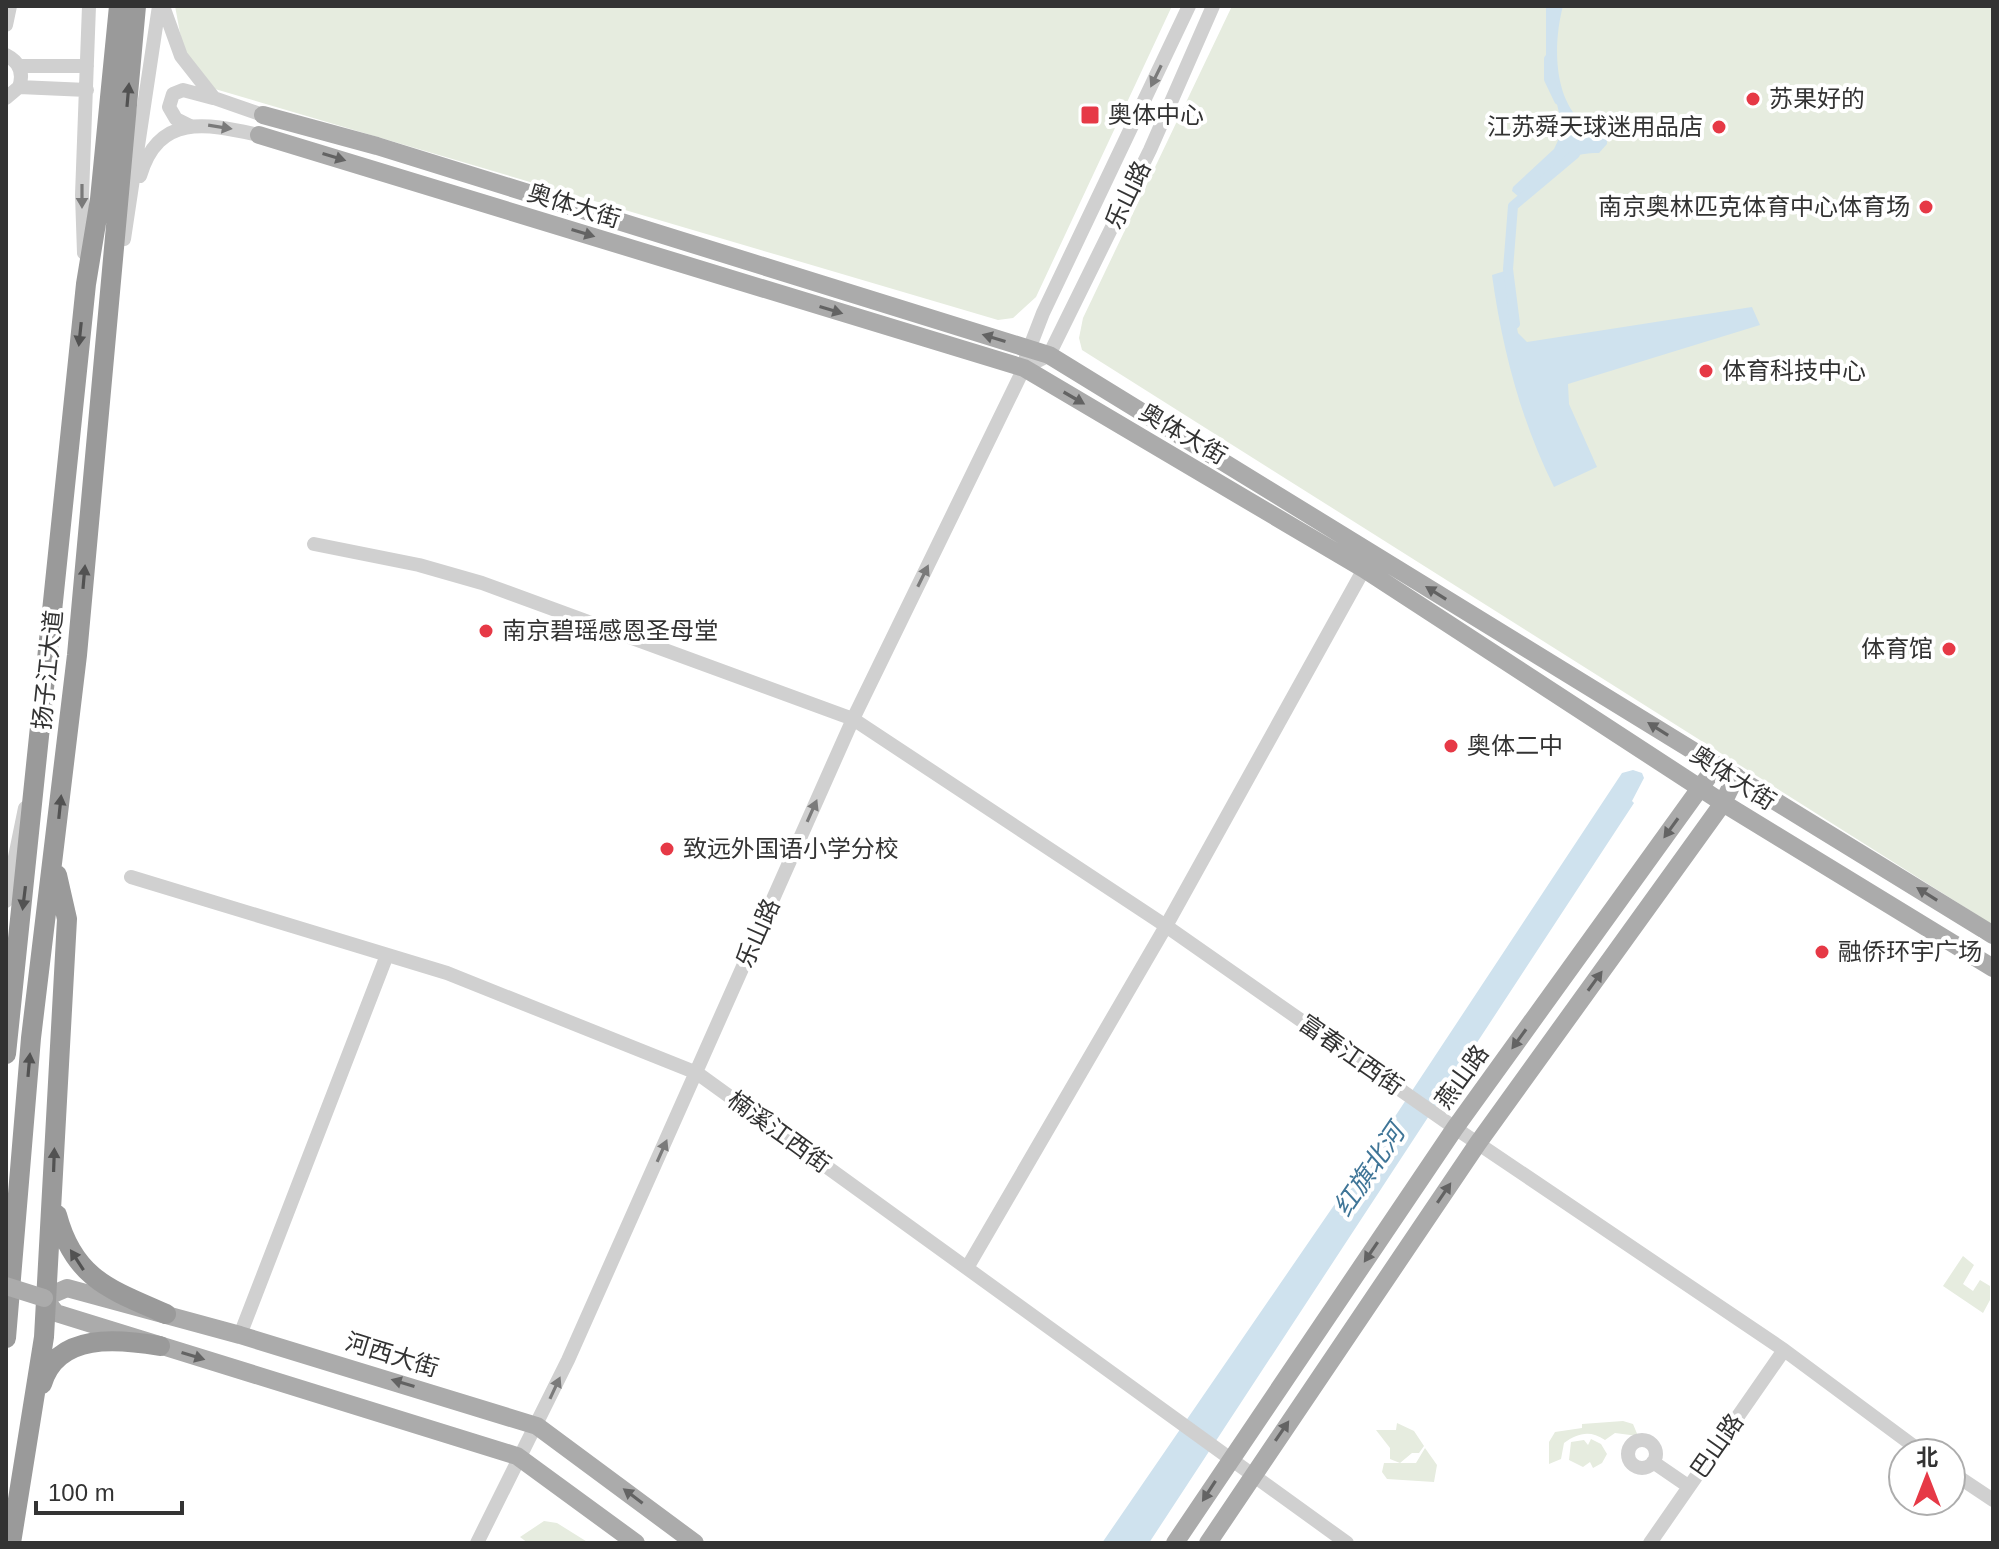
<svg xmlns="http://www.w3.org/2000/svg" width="1999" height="1549" font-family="Arial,'Noto Sans SC',sans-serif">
<rect width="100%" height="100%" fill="#fff"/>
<path fill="#e6ecdf" d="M175,6H1172L1036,297L1013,318L998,320L215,89L183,49Z
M1232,6H1993V925L1082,350L1079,338L1083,318Z
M1963,1256L1974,1265L1963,1284L1973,1291L1980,1280L1990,1286V1300L1983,1313L1943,1286Z
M1623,1421L1633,1424L1638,1436L1615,1433L1605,1440C1590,1430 1578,1433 1564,1443L1561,1459L1549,1464V1442L1555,1432L1582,1428V1424Z
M1397,1423L1414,1431L1424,1446L1419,1453H1412L1400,1463L1390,1459V1448L1376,1430H1396Z
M1591,1439L1601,1444L1607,1454L1602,1463L1593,1468L1590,1462L1583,1467L1569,1460L1571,1442L1584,1440L1588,1445Z
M1425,1448L1437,1465L1434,1482L1387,1479L1382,1472L1384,1463H1416Z
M544,1521L557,1523L589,1543H528L520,1537Z"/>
<path fill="#cfe2ee" d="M1546,6H1563C1554,39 1553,89 1576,116C1585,126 1598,130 1607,139V144L1599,153C1546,153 1553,185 1519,197L1512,191L1513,187L1554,149L1563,130L1546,57Z
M1505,271L1518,333L1527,342L1752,307L1760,325L1568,384L1569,404L1597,467L1554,487C1521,421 1502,348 1492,275Z
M1633,770L1642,773L1644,778L1632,801L1634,803L1149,1543H1102L1396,1115L1622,773Z"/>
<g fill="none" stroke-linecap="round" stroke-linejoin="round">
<path stroke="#cfe2ee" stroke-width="10" d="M1549,59V79L1559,100
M1515,324L1508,269L1513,206L1575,154L1573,142"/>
<path stroke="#d0d0d0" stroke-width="14" d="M163,6L181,56L214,98L263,115
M6,25L10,6
M6,55C20,62 24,73 19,87L6,98
M19,66H87
M19,87L87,90
M190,126L176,119L169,107L173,94L183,90L213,98
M140,176C159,112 208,124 259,135
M124,239L159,6
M84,253L82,195L89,6
M1026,357L1043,313L1189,6
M314,544L419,565L482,583L853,719L1166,926L1455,1128L1784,1350L1923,1453
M131,877L447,973L697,1073L1347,1543
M6,901L25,808
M967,1268L1166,926L1364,569
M240,1335L387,955
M1628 1454a14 14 0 1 1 28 0a14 14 0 1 1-28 0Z
M1653,1462L1688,1486
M1951,1472L1993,1500
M477,1543L568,1360L853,719L1024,368L1049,355L1150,150L1213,6
M1650,1543L1784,1350"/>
<path stroke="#ababab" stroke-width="18" d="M263,115L377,146L1049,355L1993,935
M259,135L1024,368L1364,569L1723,803L1993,968
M636,1543L517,1456L56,1313L44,1298L67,1288L240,1335L537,1426L695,1543
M1175,1543L1455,1128L1708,777
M1208,1543L1478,1143L1723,803L1736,776"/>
<path stroke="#9a9a9a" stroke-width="20" d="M6,1054L86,284L100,199L119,6
M57,1215C74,1279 111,1290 166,1314
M6,1338L31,1038L77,655L136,6
M42,1384C57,1332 119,1339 160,1346
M11,1543L44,1337L67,919L57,875"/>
<path stroke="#ababab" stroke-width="18" d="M6,1286L44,1298"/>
</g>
<defs><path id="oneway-solid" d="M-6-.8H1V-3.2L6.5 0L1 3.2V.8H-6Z" transform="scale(2)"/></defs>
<g fill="#7a7a7a">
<use href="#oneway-solid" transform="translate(1156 76) rotate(116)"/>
<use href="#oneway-solid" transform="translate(220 127) rotate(9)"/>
<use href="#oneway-solid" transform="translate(82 196) rotate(90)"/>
<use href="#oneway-solid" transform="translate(923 576) rotate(-64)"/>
<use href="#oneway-solid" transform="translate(812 811) rotate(-66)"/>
<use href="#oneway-solid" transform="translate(662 1151) rotate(-66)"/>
<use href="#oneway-solid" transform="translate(555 1388) rotate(-65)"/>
</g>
<g fill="#525252">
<use href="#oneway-solid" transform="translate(128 95) rotate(-85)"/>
<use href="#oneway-solid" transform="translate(80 334) rotate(96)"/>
<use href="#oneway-solid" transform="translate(84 577) rotate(-85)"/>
<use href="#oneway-solid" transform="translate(60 807) rotate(-84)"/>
<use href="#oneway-solid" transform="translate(24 898) rotate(97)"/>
<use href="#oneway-solid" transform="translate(29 1065) rotate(-85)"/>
<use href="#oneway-solid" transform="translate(54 1160) rotate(-88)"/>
<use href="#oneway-solid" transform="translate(77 1260) rotate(-123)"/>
</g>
<g fill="#636363">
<use href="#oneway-solid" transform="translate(334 157) rotate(17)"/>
<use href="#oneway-solid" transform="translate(583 233) rotate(17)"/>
<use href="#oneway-solid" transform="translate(831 310) rotate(17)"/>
<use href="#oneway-solid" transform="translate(994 338) rotate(-163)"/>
<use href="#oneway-solid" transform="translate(1074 398) rotate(30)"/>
<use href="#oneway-solid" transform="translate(1436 593) rotate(-148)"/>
<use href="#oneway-solid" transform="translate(1658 729) rotate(-148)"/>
<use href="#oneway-solid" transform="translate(1671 828) rotate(126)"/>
<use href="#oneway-solid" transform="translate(1927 894) rotate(-148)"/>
<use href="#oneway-solid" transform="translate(1595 981) rotate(-54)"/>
<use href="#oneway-solid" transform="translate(1519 1039) rotate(126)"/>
<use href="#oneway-solid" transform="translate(1444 1193) rotate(-56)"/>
<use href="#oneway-solid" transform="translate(1371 1252) rotate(124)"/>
<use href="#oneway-solid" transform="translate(193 1356) rotate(17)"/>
<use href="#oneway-solid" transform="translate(403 1383) rotate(-163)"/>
<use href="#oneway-solid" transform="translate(1282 1431) rotate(-56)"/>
<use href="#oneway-solid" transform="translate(1209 1491) rotate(123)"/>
<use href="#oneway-solid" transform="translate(633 1496) rotate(-143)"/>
</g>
<g fill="#e63946" stroke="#fff" stroke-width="3">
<circle cx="1753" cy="99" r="8"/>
<rect x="1080" y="105" width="20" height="20" rx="4"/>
<circle cx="1719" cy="127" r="8"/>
<circle cx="1926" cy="207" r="8"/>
<circle cx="1706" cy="371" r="8"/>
<circle cx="486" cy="631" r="8"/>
<circle cx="1949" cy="649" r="8"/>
<circle cx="1451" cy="746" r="8"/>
<circle cx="667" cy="849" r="8"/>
<circle cx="1822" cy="952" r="8"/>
</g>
<g text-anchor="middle" stroke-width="8" stroke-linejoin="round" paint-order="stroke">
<g font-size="24" fill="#333" stroke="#fff" text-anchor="start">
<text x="1769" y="107">苏果好的</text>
<text x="1108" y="123">奥体中心</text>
<text x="1703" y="135" text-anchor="end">江苏舜天球迷用品店</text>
<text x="1910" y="215" text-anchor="end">南京奥林匹克体育中心体育场</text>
<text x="1722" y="379">体育科技中心</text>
<text x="502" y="639">南京碧瑶感恩圣母堂</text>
<text x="1933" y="657" text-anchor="end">体育馆</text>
<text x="1467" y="754">奥体二中</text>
<text x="683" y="857">致远外国语小学分校</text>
<text x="1838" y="960">融侨环宇广场</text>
</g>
<g font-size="24" fill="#333" stroke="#fff">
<text transform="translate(1128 195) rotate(-64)" y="8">乐山路</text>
<text transform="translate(574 206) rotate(17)" y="8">奥体大街</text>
<text transform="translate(1183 434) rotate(30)" y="8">奥体大街</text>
<text transform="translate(48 670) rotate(-84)" y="8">扬子江大道</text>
<text transform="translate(1733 778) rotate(33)" y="8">奥体大街</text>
<text transform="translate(758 933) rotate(-66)" y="8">乐山路</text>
<text transform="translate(1351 1055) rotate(35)" y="8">富春江西街</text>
<text transform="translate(1462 1077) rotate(-54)" y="8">燕山路</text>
<text transform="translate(779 1132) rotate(36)" y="8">楠溪江西街</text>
<text transform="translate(392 1355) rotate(17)" y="8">河西大街</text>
<text transform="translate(1717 1446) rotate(-55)" y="8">巴山路</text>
</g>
<g font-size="26" font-style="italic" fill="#3f7597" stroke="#fff">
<text transform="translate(1369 1170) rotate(-56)" y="9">红旗北河</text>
</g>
</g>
<rect width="1999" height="1549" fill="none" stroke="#333333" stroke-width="16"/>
<g transform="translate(1927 1477)"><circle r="38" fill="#ffffff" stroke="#adadad" stroke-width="2"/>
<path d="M0-6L14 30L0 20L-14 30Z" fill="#e63946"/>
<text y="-12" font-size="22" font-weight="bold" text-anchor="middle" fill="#333333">北</text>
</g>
<path d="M36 1501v12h146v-12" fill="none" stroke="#333333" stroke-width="4"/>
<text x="48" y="1501" font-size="24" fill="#333333" stroke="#ffffff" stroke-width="6" paint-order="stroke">100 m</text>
</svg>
